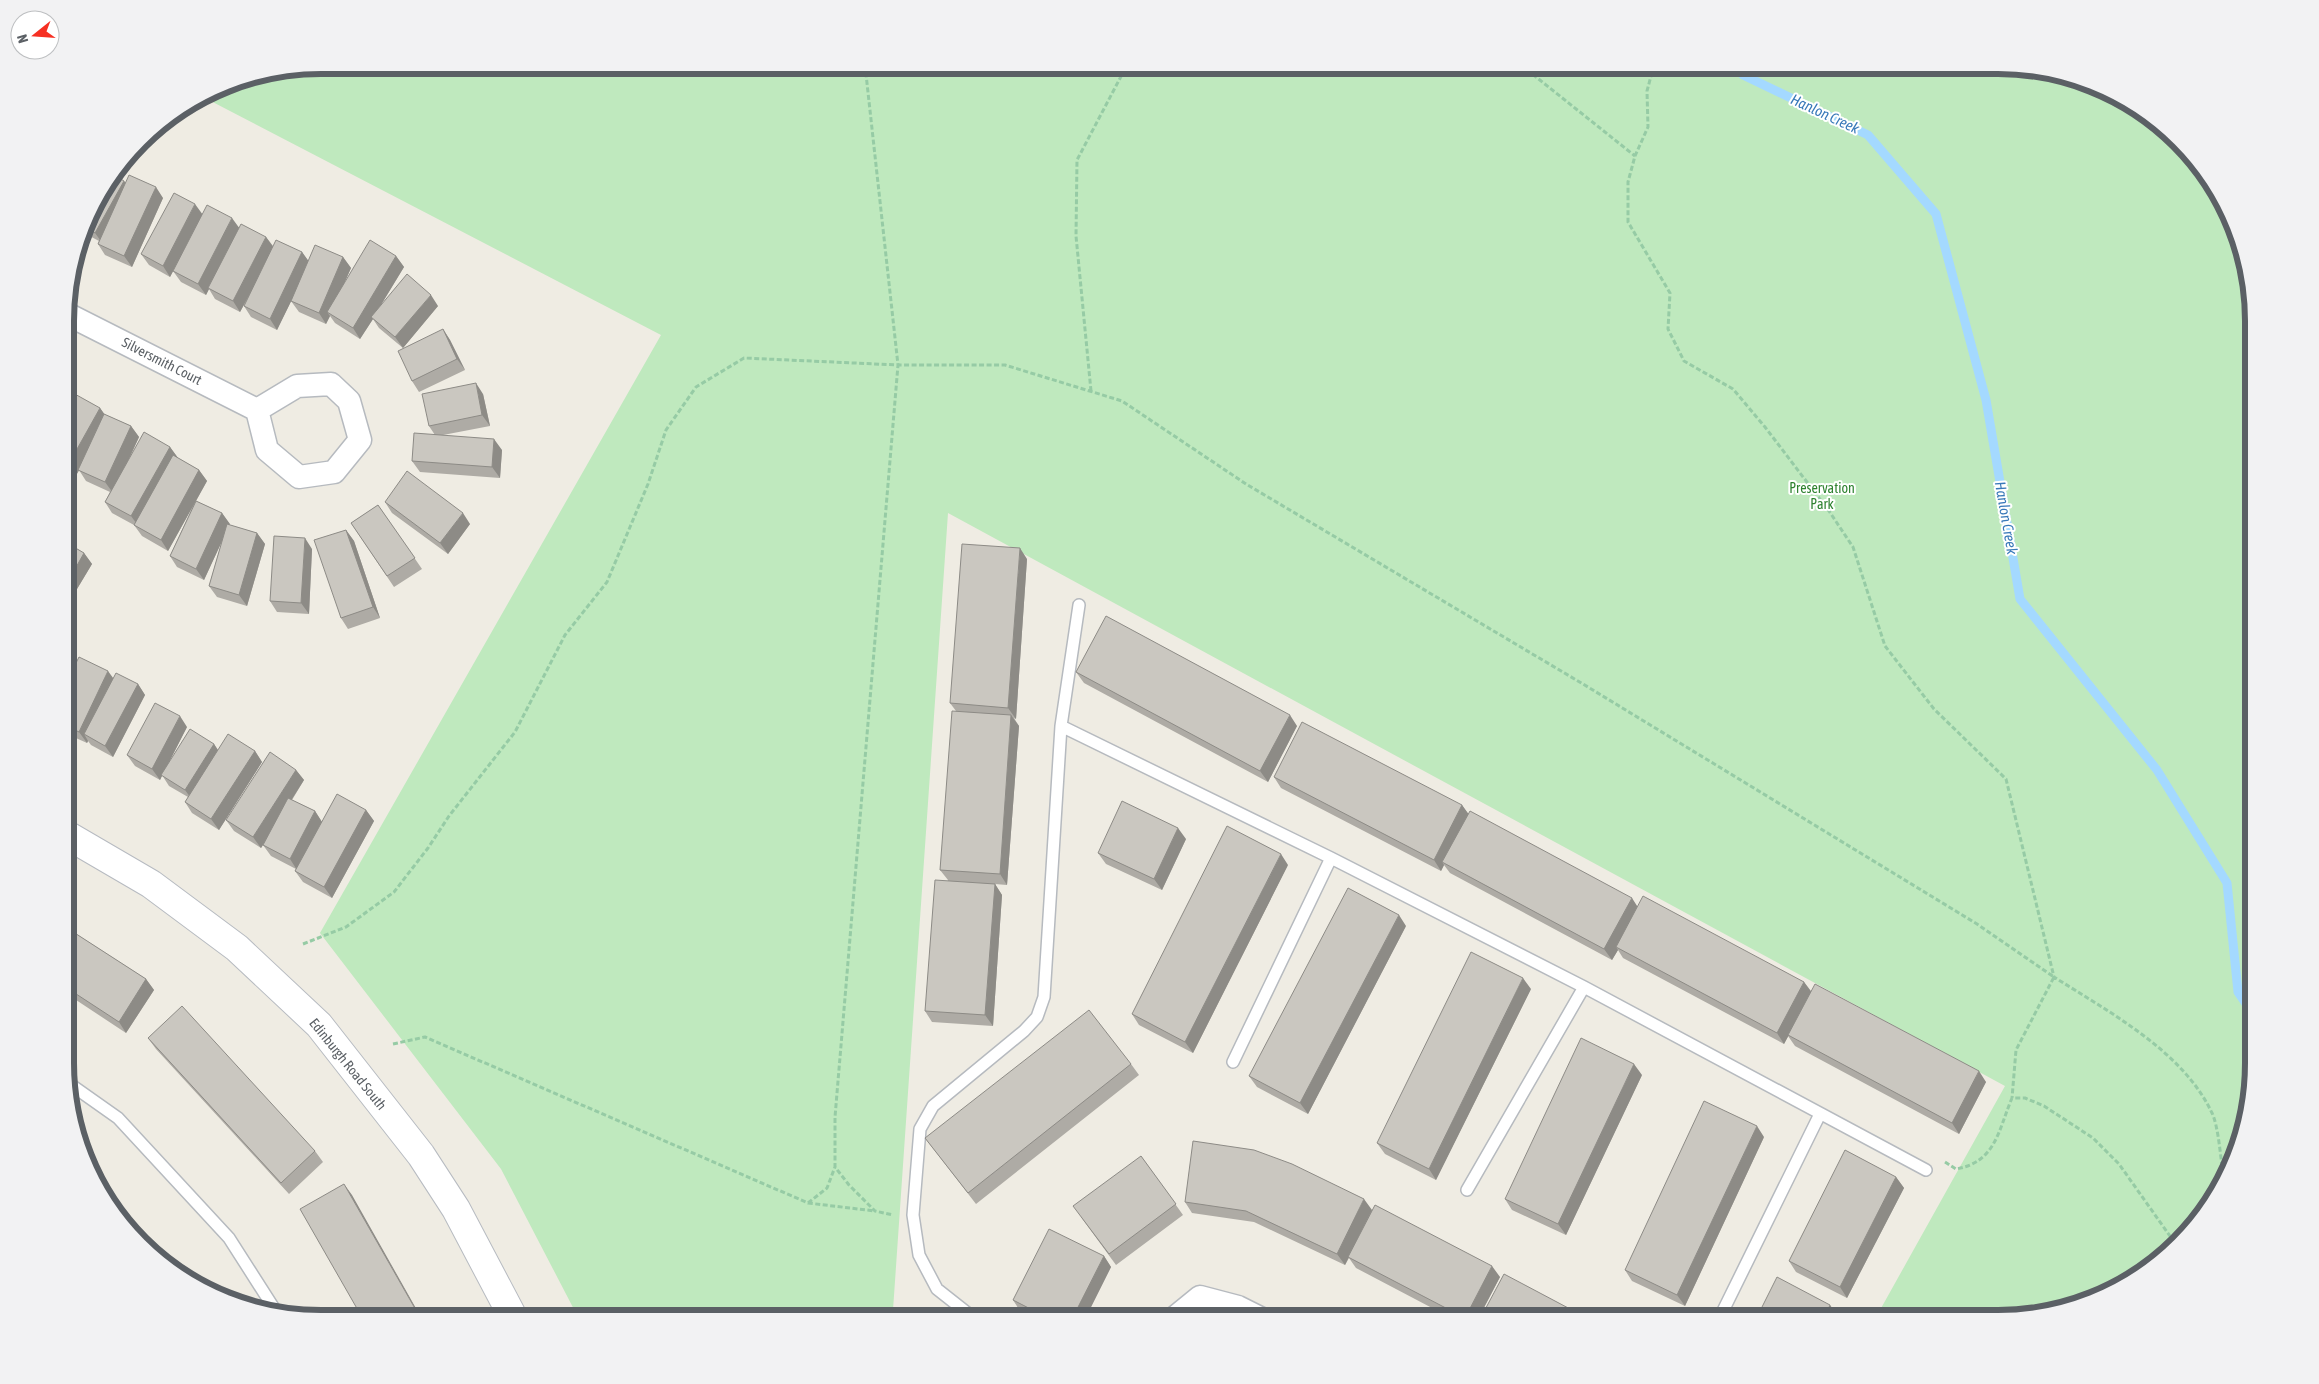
<svg xmlns="http://www.w3.org/2000/svg" width="2319" height="1384" font-family="'Asap Condensed',sans-serif">
<rect width="100%" height="100%" fill="#efece3"/>
<path fill="#bfe9be" d="M321,65H1998C2020,68 2045,68 2066,74C2149,102 2208,156 2240,237C2248,257 2249,283 2253,304V1079L2240,1145L2220,1191L2179,1244L2126,1285L2065,1310L2014,1318L1875,1319L2005,1086L948,513L893,1310L889,1319H579L501,1169L320,933L661,335L203,97L223,84Z"/>
<g fill="none" stroke-linecap="round" stroke-linejoin="round">
<path stroke="#a4d9ff" stroke-width="9" d="M1732,65L1743,75L1868,135L1936,214L1986,400L2020,599L2157,770L2227,883L2238,992L2253,1014"/>
<defs>
<path id="service" d="M1061,726L1331,858L1584,987L1926,1170
M1233,1062L1331,858
M67,1082L118,1118L229,1238L277,1313
M1467,1190L1584,987
M975,1319L937,1289L919,1255L913,1215L920,1129L933,1106L1024,1031L1037,1017L1044,997L1061,726L1079,605
M1719,1319L1820,1114"/>
<path id="minor" d="M67,314L257,410L267,450L299,477L334,472L360,440L349,401L331,384L297,386L257,410
M1173,1319L1200,1297L1238,1307L1262,1319"/>
<path id="secondary" d="M67,835L151,884L237,948L319,1025L421,1155L456,1209L514,1319"/>
</defs>
<use href="#service" stroke="#b6babf" stroke-width="14"/>
<use href="#minor" stroke="#b6babf" stroke-width="25"/>
<use href="#secondary" stroke="#b7bbc1" stroke-width="30"/>
<path stroke="#96cba5" stroke-width="3" stroke-dasharray="5 2.5" stroke-linecap="butt" d="M865,65L898,365L835,1117V1167L849,1185L875,1211L893,1215
M1521,65L1635,156
M1654,65L1647,91L1648,127L1635,156L1628,182V222L1670,293L1668,329L1684,361L1733,389L1765,427L1829,511L1853,547L1885,646L1934,709L2006,779L2054,977C2109,1012 2182,1051 2211,1111C2219,1125 2221,1164 2224,1182
M1091,391L1076,236L1077,160L1127,65
M303,944L346,927L394,892L428,848L449,816L515,732L565,635L607,582L648,484L666,430L696,387L744,358L898,365H1005L1122,401L1246,484L1583,684L1977,924L2054,977L2016,1050L2012,1098
M393,1044L425,1037L808,1203L875,1211
M1945,1162L1956,1169C1996,1162 1998,1131 2012,1098H2025L2044,1106L2093,1138L2119,1164L2177,1246
M808,1203L827,1188L835,1167"/>
<use href="#service" stroke="#fff" stroke-width="11"/>
<use href="#minor" stroke="#fff" stroke-width="22"/>
<use href="#secondary" stroke="#fff" stroke-width="28"/>
</g>
<path fill="#aeaba5" d="M124,181L125,182L163,198L132,267L105,255L98,244L99,241L84,233L92,208Z
M203,215L266,237L273,246L302,252L308,261L343,257L351,268L344,283L396,256L404,267L381,305L438,306L403,348L379,328L373,319L360,339L335,323L330,316L326,324L299,312L291,301L277,330L251,317L244,306L249,296L240,312L215,299L209,289L206,295L181,282L173,271L170,277L149,265L141,254Z
M443,329L450,340L465,370L419,392L412,381Z
M483,394L490,426L443,435L502,450L500,478L420,472L412,461L435,435L429,426Z
M67,405L100,408L104,414L131,426L139,437L131,455L170,447L178,458L199,470L207,481L196,501L222,513L230,525L257,533L265,544L247,606L217,597L209,586L222,541L204,580L177,567L170,556L193,506L168,551L142,536L134,525L112,513L105,502L110,492L86,481L79,470L69,488L67,487Z
M385,502L470,524L448,554L392,513Z
M378,505L422,569L394,587L351,523Z
M346,530L354,541L380,618L348,629L341,618Z
M67,543L84,553L92,564L77,589L67,583Z
M312,549L309,614L277,612L270,601Z
M1027,559L1016,719L1014,718L1019,726L1007,885L995,884L1002,895L993,1026L932,1022L925,1011L948,880L940,870L956,711L950,703Z
M1076,672L1297,726L1268,782L1084,683Z
M113,679L138,684L145,695L113,757L91,745L88,741L87,743L67,734V681Z
M187,727L169,762L214,744L218,750L255,751L262,762L219,830L192,813L185,802L188,797L169,786L162,775L160,780L135,766L127,755Z
M296,770L304,780L292,800L315,811L322,822L366,810L374,821L332,898L303,882L295,871L296,869L271,856L263,845L261,848L234,831L226,820Z
M1274,777L1462,805L1468,814L1638,907L1804,982L1811,991L1986,1082L1959,1134L1795,1046L1788,1036L1784,1044L1623,958L1618,950L1612,960L1450,873L1444,865L1441,871L1281,788Z
M1186,839L1162,890L1106,864L1098,853Z
M1288,865L1193,1053L1139,1025L1132,1014Z
M1406,926L1308,1114L1257,1087L1249,1076Z
M67,928L146,979L154,990L126,1033L67,994Z
M1531,989L1436,1180L1385,1154L1377,1143Z
M148,1038L315,1151L323,1162L289,1194L156,1049Z
M1131,1064L1139,1075L976,1204L925,1138Z
M1642,1075L1566,1235L1512,1210L1505,1199Z
M1764,1137L1685,1306L1632,1281L1625,1270Z
M1141,1156L1183,1215L1116,1265L1081,1217Z
M1896,1177L1904,1188L1847,1298L1796,1272L1789,1261Z
M1185,1202L1372,1210L1500,1277L1478,1319H1453L1356,1268L1349,1258L1345,1265L1254,1222L1192,1213Z
M1104,1256L1111,1267L1085,1319H1036L1020,1311L1013,1300Z"/>
<path fill="#8d8b86" d="M124,181L132,192L103,244L95,233Z
M156,187L163,198L132,267L124,256Z
M195,204L203,215L170,277L163,266Z
M232,218L240,229L208,288L209,289L206,295L198,284Z
M266,237L274,248L240,312L233,301Z
M302,252L310,263L277,330L270,319Z
M396,256L404,267L373,318L371,317L373,319L360,339L353,328Z
M343,257L351,268L331,314L327,312L330,316L326,324L319,313Z
M431,295L438,306L403,348L395,337Z
M443,329L450,340L465,370L457,359Z
M476,383L483,394L490,426L482,415Z
M100,408L108,419L69,488L67,486V467Z
M131,426L139,437L113,493L105,482Z
M494,439L502,450L500,478L492,467Z
M170,447L178,458L139,527L131,516Z
M199,470L207,481L168,551L161,540Z
M222,513L230,524L204,580L196,569Z
M463,513L470,524L448,554L440,543Z
M346,530L354,541L380,618L373,607Z
M257,533L265,544L247,606L239,595Z
M305,538L312,549L309,614L301,603Z
M1020,548L1027,559L1016,719L1008,708Z
M84,553L92,564L77,589L70,578Z
M67,588L73,597L67,608Z
M108,671L116,682L84,734L88,741L87,743L79,732Z
M138,684L145,695L113,757L105,746Z
M1011,715L1019,726L1007,885L1000,874Z
M1290,715L1297,726L1268,782L1260,771Z
M180,716L187,727L160,780L152,769Z
M214,744L221,755L193,801L185,790Z
M255,751L262,762L219,830L211,819Z
M296,770L304,780L261,848L253,837Z
M1462,805L1470,816L1442,862L1444,865L1441,871L1434,860Z
M366,810L374,821L332,898L324,887Z
M315,811L322,822L297,870L290,859Z
M1178,828L1186,839L1162,890L1154,879Z
M1281,854L1288,865L1193,1053L1185,1042Z
M995,884L1002,895L993,1026L985,1015Z
M1632,898L1639,909L1616,947L1618,950L1612,960L1604,949Z
M1399,915L1406,926L1308,1114L1300,1103Z
M1523,978L1531,989L1436,1180L1429,1169Z
M146,979L154,990L126,1033L119,1022Z
M1804,982L1812,993L1784,1044L1777,1033Z
M1634,1064L1642,1075L1566,1235L1558,1224Z
M1979,1071L1986,1082L1959,1134L1952,1123Z
M1757,1126L1764,1137L1685,1306L1677,1295Z
M1896,1177L1904,1188L1847,1298L1840,1287Z
M344,1184L352,1195L422,1319H421Z
M1364,1199L1372,1210L1345,1265L1337,1254Z
M1104,1256L1111,1267L1085,1319H1072Z
M1492,1266L1500,1277L1478,1319H1466L1465,1318Z
M1830,1305L1838,1316L1837,1319H1824Z"/>
<path fill="#cac7c0" stroke="#8d8b86" d="M129,175L156,187L124,256L98,244Z
M116,176L124,181L95,233L86,227L92,208Z
M174,193L195,204L163,266L141,254Z
M207,205L232,218L198,284L173,271Z
M241,224L266,237L233,301L208,288Z
M276,240L302,252L270,319L244,306Z
M370,240L396,256L353,328L327,312Z
M315,245L343,257L319,313L291,301Z
M407,274L431,295L395,337L371,317Z
M443,329L457,359L412,381L398,351Z
M476,383L482,415L429,426L422,394Z
M73,393L100,408L67,467V405Z
M104,414L131,426L105,482L78,470Z
M144,432L170,447L131,516L105,502Z
M414,433L494,439L492,467L412,461Z
M173,455L199,470L161,540L134,525Z
M407,471L463,513L440,543L385,502Z
M196,501L222,513L196,569L170,556Z
M378,505L415,558L387,576L351,523Z
M227,524L257,533L239,595L209,586Z
M346,530L373,607L341,618L314,540Z
M274,536L305,538L301,603L270,601Z
M67,543L84,553L70,578L67,576Z
M962,544L1020,548L1008,708L950,703Z
M1106,616L1290,715L1260,771L1076,672Z
M79,657L108,671L79,732L67,726V681Z
M116,673L138,684L105,746L84,734Z
M155,703L180,716L152,769L127,755Z
M952,711L1011,715L1000,874L940,870Z
M1302,722L1462,805L1434,860L1274,777Z
M190,729L214,744L185,790L161,775Z
M228,734L255,751L211,819L185,802Z
M270,752L296,770L253,837L226,820Z
M337,794L366,810L324,887L295,871Z
M288,798L315,811L290,859L263,845Z
M1122,801L1178,828L1154,879L1098,853Z
M1470,811L1632,898L1604,949L1442,862Z
M1227,826L1281,854L1185,1042L1132,1014Z
M935,880L995,884L985,1015L925,1011Z
M1348,888L1399,915L1300,1103L1249,1076Z
M1643,896L1804,982L1777,1033L1616,947Z
M67,928L146,979L119,1022L67,988Z
M1471,952L1523,978L1429,1169L1377,1143Z
M1815,984L1979,1071L1952,1123L1788,1035Z
M182,1006L315,1151L281,1183L148,1038Z
M1089,1010L1131,1064L968,1193L925,1138Z
M1581,1038L1634,1064L1558,1224L1505,1199Z
M1704,1101L1757,1126L1677,1295L1625,1270Z
M1193,1141L1254,1150L1292,1164L1364,1199L1337,1254L1246,1211L1185,1202Z
M1845,1150L1896,1177L1840,1287L1789,1261Z
M1141,1156L1176,1204L1109,1254L1073,1206Z
M344,1184L421,1319H363L300,1209Z
M1375,1205L1492,1266L1465,1318L1348,1257Z
M1049,1229L1104,1256L1072,1319H1050L1013,1300Z
M177,1273L229,1298V1299L193,1285Z
M1504,1274L1589,1319H1480Z
M1777,1277L1830,1305L1824,1319H1756Z"/>
<g text-anchor="middle" stroke-width="4" stroke-linejoin="round" paint-order="stroke">
<g font-size="14" fill="#5b6065" stroke="#fff">
<text transform="translate(162 361) rotate(27)" y="5">Silversmith Court</text>
<text transform="translate(348 1064) rotate(51)" y="5">Edinburgh Road South</text>
</g>
<g font-size="14" fill="#2e8230" stroke="#fff">
<text x="1822" y="493">Preservation<tspan x="1822" dy="16">Park</tspan></text>
</g>
<g font-size="15" font-style="italic" fill="#3979b9" stroke="#fff">
<text transform="translate(1825 114) rotate(25)" y="5">Hanlon Creek</text>
<text transform="translate(2006 518) rotate(80)" y="5">Hanlon Creek</text>
</g>
</g>
<path d="M0 0H2319V1384H0ZM321 74H1998A247 247 0 0 1 2245 321V1063A247 247 0 0 1 1998 1310H321A247 247 0 0 1 74 1063V321A247 247 0 0 1 321 74Z" fill="#f2f2f3" fill-rule="evenodd"/>
<path fill="none" stroke="#5b6065" stroke-width="6" d="M321 74H1998A247 247 0 0 1 2245 321V1063A247 247 0 0 1 1998 1310H321A247 247 0 0 1 74 1063V321A247 247 0 0 1 321 74Z"/>
<g transform="translate(35 35) rotate(253)"><circle r="24" fill="#ffffff" stroke="#bdbfc1"/>
<path d="M0-4L9 19L0 12L-9 19Z" fill="#f63023"/>
<text y="-8" font-size="14" font-weight="bold" text-anchor="middle" fill="#5b6065">N</text>
</g>
</svg>
